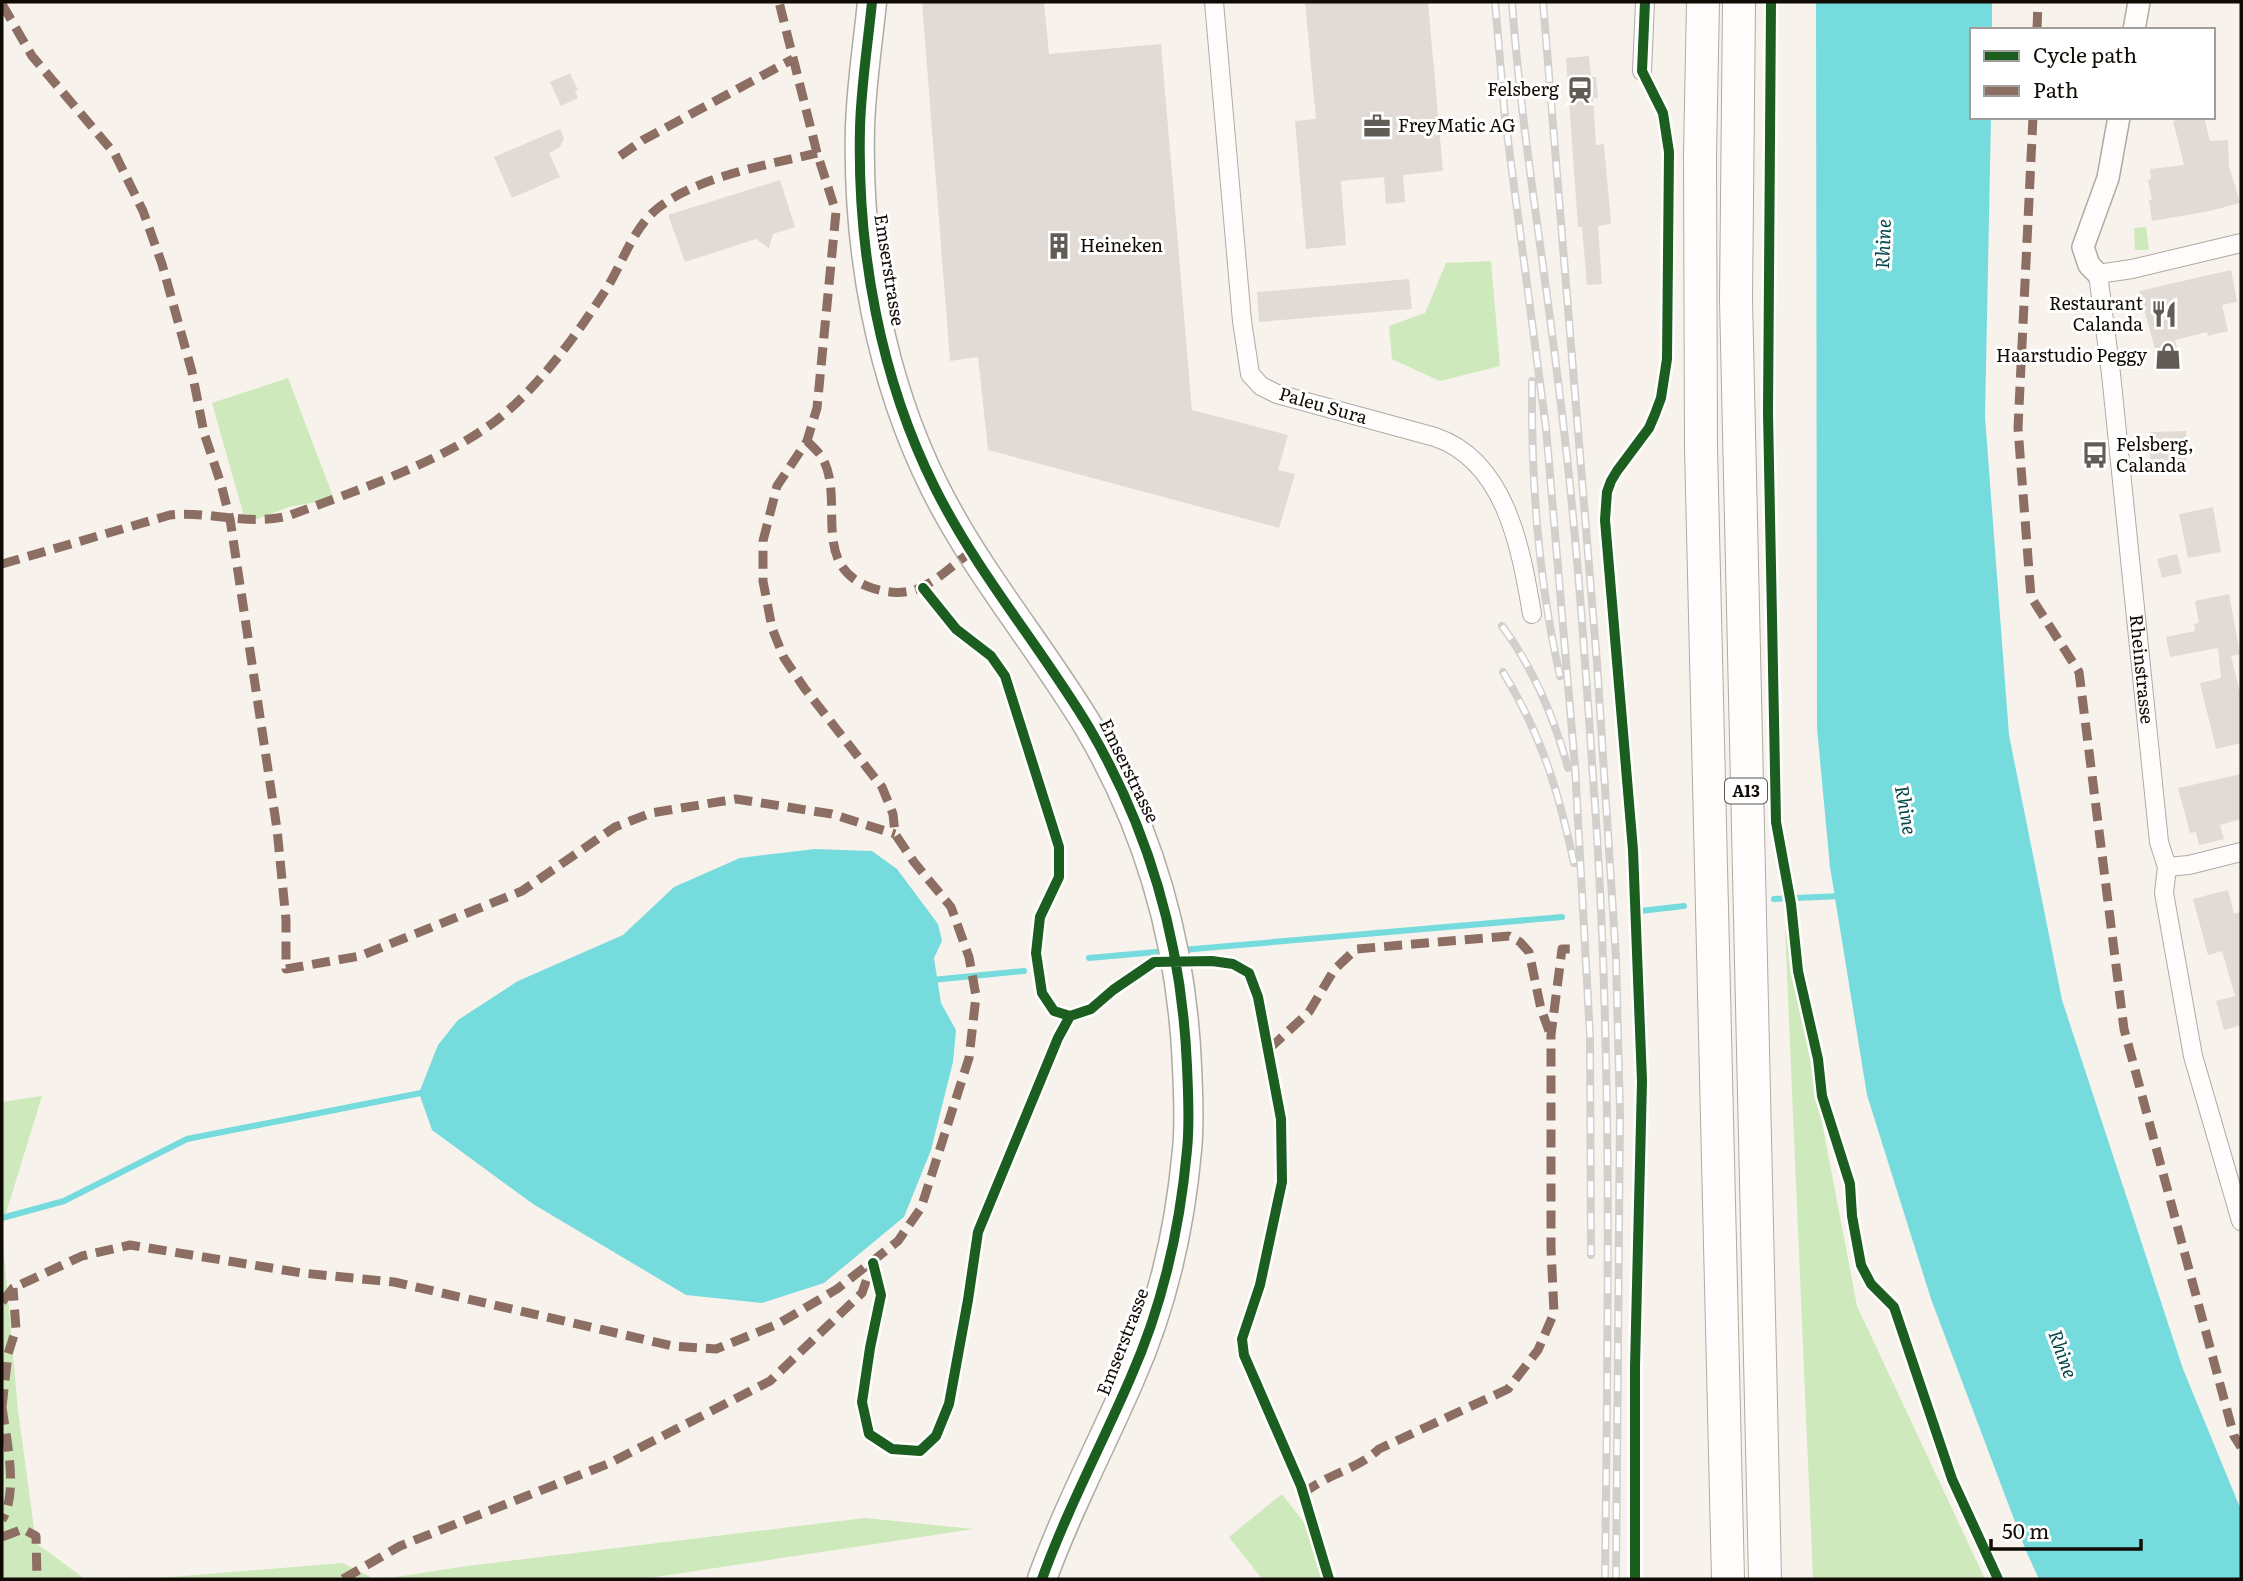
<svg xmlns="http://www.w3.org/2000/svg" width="2243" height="1581" font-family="Literata,serif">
<rect width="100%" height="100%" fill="#f8f2ec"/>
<path fill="#cee9bb" d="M2146,227L2149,250H2135L2134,228Z
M1491,261L1500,366L1440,381L1392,359L1389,326L1425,313L1446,263Z
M288,378L334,499L289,507L246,523L212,403Z
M1785,928L1857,1306L1985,1579H1813Z
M42,1096L2,1226V1102Z
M2,1232L18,1410L36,1543L85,1579L171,1577L343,1563L374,1579H2Z
M1282,1494L1312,1533L1322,1579H1262L1229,1537Z
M865,1518L974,1529L642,1579H383L467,1566Z"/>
<path fill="#76dbdd" d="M1816,2H1992V30H1972V117H1991L1985,417L2009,735L2062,1000L2183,1369L2241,1510V1579H2039L2026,1551L1931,1299L1867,1095L1830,867L1817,728Z
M815,849L872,851L897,869L938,924L942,941L934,958L941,1003L956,1030L953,1062L931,1150L904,1217L824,1283L762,1303L686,1295L533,1204L432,1130L419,1093L438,1045L458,1020L518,981L623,935L674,887L740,858Z"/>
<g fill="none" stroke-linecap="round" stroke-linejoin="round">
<path stroke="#76dbdd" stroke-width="6" d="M1774,899L1842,896
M1640,911L1684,906
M1182,950L1562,917
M1089,958L1168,951
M932,980L1024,971
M2,1218L64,1201L187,1139L426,1092"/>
</g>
<path fill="#e2dbd5" d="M922,2H1044L1049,54L1161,44L1192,410L1288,435L1278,470L1295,474L1279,528L988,450L978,357L950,361Z
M1305,2H1428L1443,171L1403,175L1405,202L1386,204L1384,177L1341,181L1346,245L1306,249L1295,121L1316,119Z
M1589,56L1591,77H1596L1598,98H1593L1596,145L1604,144L1611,224L1598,226L1602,284L1587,285L1582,227H1578L1566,58Z
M570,73L578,90L575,91L578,98L561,106L550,82Z
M2189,117H2204L2210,141L2228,140L2229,166L2240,203L2210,211L2152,221L2149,200H2152L2148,180L2151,179L2150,169L2184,165L2173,121Z
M560,129L564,139L560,147L549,153L560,177L512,198L494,157Z
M780,180L795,227L773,234L769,248L756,239L685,262L668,215Z
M2231,270L2237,302L2222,305L2228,331L2208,336L2207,332L2175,340L2181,366L2161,371L2139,291Z
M1409,279L1412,309L1259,322L1257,292Z
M2186,431V472H2164V462H2150V432Z
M2213,507L2221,552L2188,558L2179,514Z
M2177,554L2182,573L2162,578L2157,559Z
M2229,594L2240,654L2231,656L2241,697V743L2216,749L2200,683L2221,678L2218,648L2170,657L2166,637L2195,631L2194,624L2199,623L2195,601Z
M2241,774V819L2220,825L2224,839L2199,845L2196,832L2190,833L2178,788Z
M2228,890L2234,914L2241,912V1025L2224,1030L2216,1001L2235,996L2222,951L2208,955L2193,899Z"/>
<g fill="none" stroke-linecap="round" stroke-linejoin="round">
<defs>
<g id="minor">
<path d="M1214,2L1242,321L1250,374L1261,386L1277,394L1435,437C1506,461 1521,549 1532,614"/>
<path d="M1642,71L1645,2"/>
<path id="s1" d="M2241,243L2132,269L2098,274L2111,374L2159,842L2167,867L2164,893L2193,1056L2241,1221"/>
<path d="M2167,867L2189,865L2241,852"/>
</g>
<path id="tertiary" d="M2134,30L2139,2
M2098,274L2089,265L2083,247L2108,178L2119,117"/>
<path id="primary" d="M872,2C868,43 861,86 860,128C857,250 880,378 935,488C978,574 1041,647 1090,729C1150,832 1182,947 1187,1066C1188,1094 1190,1122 1187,1150C1180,1228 1162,1307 1130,1379C1101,1446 1067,1510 1042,1579"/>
<path id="motorway" d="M1703,2L1700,155L1701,448L1728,1579
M1739,2L1736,299L1765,1579"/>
</defs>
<use href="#minor" stroke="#b0aaa4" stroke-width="20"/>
<use href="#tertiary" stroke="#b0aaa4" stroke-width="24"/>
<use href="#primary" stroke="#b0aaa4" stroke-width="31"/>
<use href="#motorway" stroke="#b0aaa4" stroke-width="34"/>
<use href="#minor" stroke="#fefdfc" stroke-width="18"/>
<use href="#tertiary" stroke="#fefdfc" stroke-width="21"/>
<use href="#primary" stroke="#fefdfc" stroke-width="28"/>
<use href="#motorway" stroke="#fefdfc" stroke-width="32"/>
<defs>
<path id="rail" d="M1495,2L1505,118L1546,428L1575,766L1590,1036L1591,1255
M1512,2C1521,129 1543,254 1558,381C1575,512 1584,644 1593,777C1613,1044 1608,1311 1605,1579
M1543,2L1597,663L1616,958L1620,1112L1616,1579
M1532,381C1531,480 1538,579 1560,676
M1502,626C1534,669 1554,717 1568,768
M1503,672C1542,736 1558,790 1574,863"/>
</defs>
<use href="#rail" stroke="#d2d0cd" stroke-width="8"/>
<use href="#rail" stroke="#fff" stroke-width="5" stroke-dasharray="16" stroke-linecap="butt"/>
<path stroke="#8d6e63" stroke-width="9" stroke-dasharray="18 9" stroke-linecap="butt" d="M2,4L32,56L115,154L143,211L162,264L192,372L204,433L221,484L230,519L277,829L286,920V969L360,956L522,891L615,827L651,813L736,799L832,814L895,834
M2037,30L2038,2
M2033,117L2018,428L2031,597L2079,672L2124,1029L2234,1436L2241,1447
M620,156L643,140L793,59
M807,441C813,447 821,454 824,461C844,502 810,567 872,588C919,603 936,577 971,552
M2,564L170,515C210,511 248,526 288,516C355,491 449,460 503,415C544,380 578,333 607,288C623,262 633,228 658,208C699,176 767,165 817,153
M1269,1049L1309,1012L1334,970L1356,949L1509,936L1520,942L1529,952L1541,1009L1549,1031
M2,1302L13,1288L82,1256L130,1245L302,1273L394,1282L673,1346L716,1349L778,1324L837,1289L898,1241L921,1208L969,1058L976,996L969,957L951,907L914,862L895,834L893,814L882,787L805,689L784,658L772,628L763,581V541L777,486L807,441L817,408L836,212L817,153L779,2
M2,1407L8,1354L16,1329L13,1288
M2,1407C6,1438 19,1492 2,1520
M1303,1494C1326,1474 1357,1470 1379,1449L1508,1389L1538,1350L1554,1313L1551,1248V1035L1562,949H1575
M2,1537L23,1529L36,1536L37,1579
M343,1579L400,1546L610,1463L770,1381L862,1293L871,1267"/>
<defs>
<path id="cycleway" d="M872,2C868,43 861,86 860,128C857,250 880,378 935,488C978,574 1041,647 1090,729C1150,832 1182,947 1187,1066C1188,1094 1190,1122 1187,1150C1180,1228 1162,1307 1130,1379C1101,1446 1067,1510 1042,1579
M1771,2L1768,413L1776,822L1791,904L1798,971L1818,1059L1822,1096L1850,1184L1852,1216L1861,1265L1871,1284L1894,1307L1952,1479L1998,1579
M923,588L956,629L991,656L1005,676L1059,847V877L1040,917L1036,953L1042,993L1054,1011L1070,1016L1091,1009L1113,990L1154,962L1212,961L1233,964L1249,973L1258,997L1281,1119L1282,1182L1260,1285L1242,1339L1244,1355L1301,1486L1329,1579
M873,1263L881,1295L870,1348L862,1402L869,1434L892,1449L920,1451L936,1436L949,1404L968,1300L978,1232L1058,1038L1070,1016
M1635,1579V1367L1642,1081L1633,850L1605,520L1607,492L1611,481L1617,471L1649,428L1655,414L1661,398L1667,359L1669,152L1663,113L1642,71L1645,2"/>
</defs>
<use href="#cycleway" stroke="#fff" stroke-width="15"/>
<use href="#cycleway" stroke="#1b5e20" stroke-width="10"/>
</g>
<defs>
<symbol id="station-bare" viewBox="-9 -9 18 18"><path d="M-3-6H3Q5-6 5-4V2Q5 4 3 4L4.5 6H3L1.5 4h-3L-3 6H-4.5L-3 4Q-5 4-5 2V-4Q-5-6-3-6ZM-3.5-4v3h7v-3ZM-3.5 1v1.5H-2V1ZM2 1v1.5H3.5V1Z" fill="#625c56" stroke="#fff" stroke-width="2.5" paint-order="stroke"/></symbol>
<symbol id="office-bare" viewBox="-9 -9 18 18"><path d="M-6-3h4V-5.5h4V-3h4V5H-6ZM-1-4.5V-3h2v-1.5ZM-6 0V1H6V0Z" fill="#625c56" stroke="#fff" stroke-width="2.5" paint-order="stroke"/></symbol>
<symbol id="building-bare" viewBox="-9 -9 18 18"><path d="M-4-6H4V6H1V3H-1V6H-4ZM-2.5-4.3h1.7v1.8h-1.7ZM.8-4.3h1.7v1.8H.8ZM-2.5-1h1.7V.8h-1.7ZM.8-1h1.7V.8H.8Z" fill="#625c56" stroke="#fff" stroke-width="2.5" paint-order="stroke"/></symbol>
<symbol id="restaurant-bare" viewBox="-9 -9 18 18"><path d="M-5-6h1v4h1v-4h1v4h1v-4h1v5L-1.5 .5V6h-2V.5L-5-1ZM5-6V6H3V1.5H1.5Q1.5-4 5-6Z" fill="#625c56" stroke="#fff" stroke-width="2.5" paint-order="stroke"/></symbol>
<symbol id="shop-bare" viewBox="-9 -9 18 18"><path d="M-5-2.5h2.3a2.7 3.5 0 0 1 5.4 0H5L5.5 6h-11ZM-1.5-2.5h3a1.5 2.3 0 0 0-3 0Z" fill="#625c56" stroke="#fff" stroke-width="2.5" paint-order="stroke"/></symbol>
<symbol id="bus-bare" viewBox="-9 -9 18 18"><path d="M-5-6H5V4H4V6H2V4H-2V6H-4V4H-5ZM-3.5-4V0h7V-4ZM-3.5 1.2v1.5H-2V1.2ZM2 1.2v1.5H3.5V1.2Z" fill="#625c56" stroke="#fff" stroke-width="2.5" paint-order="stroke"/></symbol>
</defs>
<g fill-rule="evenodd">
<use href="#station-bare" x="1561" y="71" width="38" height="38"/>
<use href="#office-bare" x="1358" y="107" width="38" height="38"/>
<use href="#building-bare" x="1040" y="227" width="38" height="38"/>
<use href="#restaurant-bare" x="2145" y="295" width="38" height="38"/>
<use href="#shop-bare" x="2149" y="337" width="38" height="38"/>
<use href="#bus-bare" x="2076" y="436" width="38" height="38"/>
</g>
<g text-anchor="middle" stroke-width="6" stroke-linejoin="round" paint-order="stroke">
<rect fill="#fff" stroke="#585450" stroke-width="2" x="1725" y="778.5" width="42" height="25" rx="5"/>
<g font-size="16" font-weight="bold" fill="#110b05">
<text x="1746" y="797">A13</text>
</g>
<g font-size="18" fill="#110b05" stroke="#fff" text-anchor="end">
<text x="1559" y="96">Felsberg</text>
<text x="1398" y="132" text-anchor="start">FreyMatic AG</text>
<text x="1080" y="252" text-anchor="start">Heineken</text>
<text x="2143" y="310">Restaurant<tspan x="2143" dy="21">Calanda</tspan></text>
<text x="2147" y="362">Haarstudio Peggy</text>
<text x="2116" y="451" text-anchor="start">Felsberg,<tspan x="2116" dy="21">Calanda</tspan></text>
</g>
<g font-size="18" fill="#110b05" stroke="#fff">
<text transform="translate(889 270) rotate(81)" y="6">Emserstrasse</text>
<text transform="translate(1323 406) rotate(16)" y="6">Paleu Sura</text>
<text dy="6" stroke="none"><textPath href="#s1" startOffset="544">Rheinstrasse</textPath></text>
<text transform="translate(1129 771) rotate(64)" y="6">Emserstrasse</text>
<text transform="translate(1123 1342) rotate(-69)" y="6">Emserstrasse</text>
</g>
<g font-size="19" font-style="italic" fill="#04474a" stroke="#fff">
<text transform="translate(1883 244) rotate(-88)" y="7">Rhine</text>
<text transform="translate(1906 810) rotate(80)" y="7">Rhine</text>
<text transform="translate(2063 1354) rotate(70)" y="7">Rhine</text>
</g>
</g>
<rect width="2243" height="1581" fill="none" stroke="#110b05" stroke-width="7"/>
<rect x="1970" y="28" width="245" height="91" fill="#ffffff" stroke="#a09d9b" stroke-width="2"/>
<rect x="1984" y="51" width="35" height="10" fill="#1b5e20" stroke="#a09d9b" stroke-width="2"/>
<text x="2033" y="63" font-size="21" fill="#110b05">Cycle path</text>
<rect x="1984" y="86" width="35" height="10" fill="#8d6e63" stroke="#a09d9b" stroke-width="2"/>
<text x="2033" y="98" font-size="21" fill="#110b05">Path</text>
<path d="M1991 1539v10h150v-10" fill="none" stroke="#110b05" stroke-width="3.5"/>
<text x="2002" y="1539" font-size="21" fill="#110b05" stroke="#ffffff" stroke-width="5" paint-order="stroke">50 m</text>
</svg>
